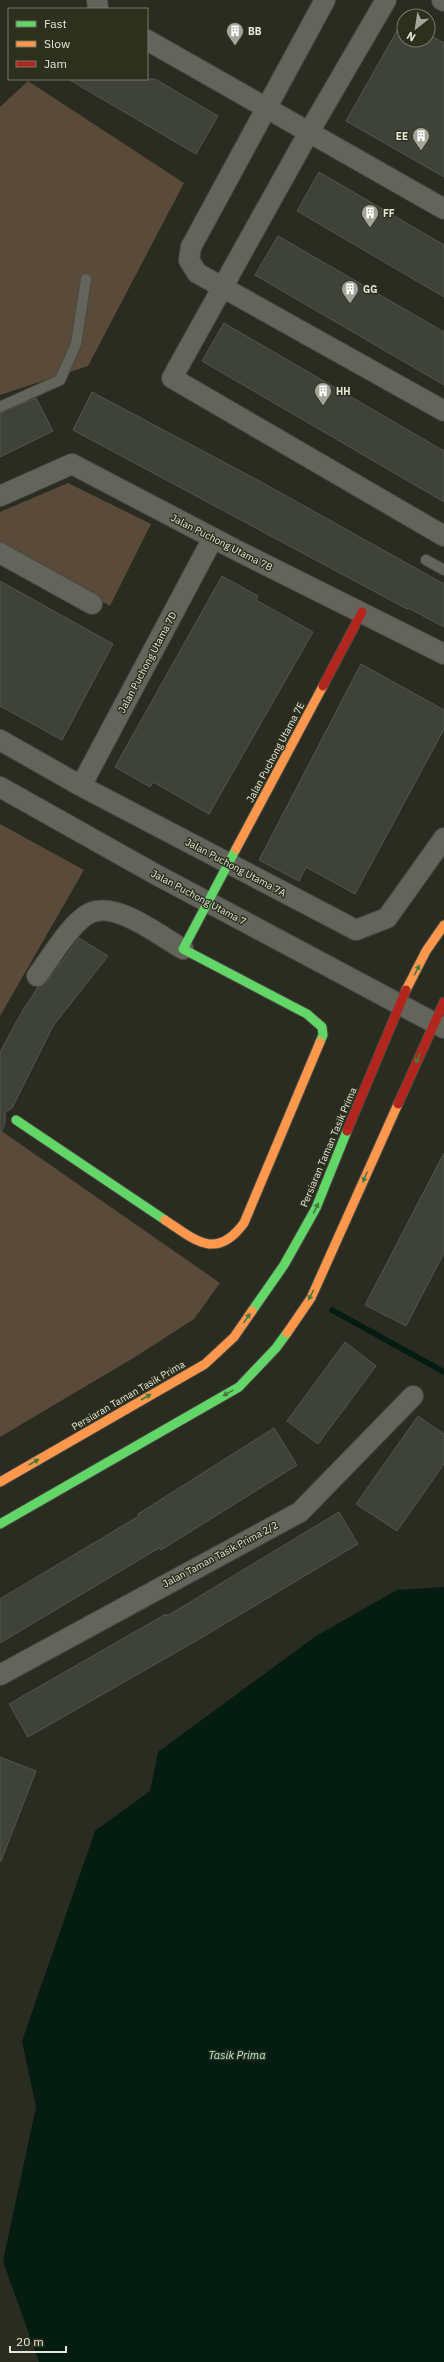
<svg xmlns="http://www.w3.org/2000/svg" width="444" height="2362" font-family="'IBM Plex Sans',sans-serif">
<rect width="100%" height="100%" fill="#2a2c21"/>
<path fill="#5a4a3a" d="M28,81L184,183L88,366L0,395V107Z
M68,483L151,524L110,606L0,543V512Z
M0,824L84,870L0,1016Z
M0,1130L220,1283L194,1319L135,1357L0,1437Z"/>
<path fill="#051c12" d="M444,1587V2362H39L3,2261L36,2107L22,2041L95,1831L150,1791L158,1752L316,1636L397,1590Z"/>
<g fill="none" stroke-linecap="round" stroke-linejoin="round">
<path stroke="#051c12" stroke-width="5.5" d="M332,1310L444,1372"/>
</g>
<path fill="#3e4238" stroke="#53564e" d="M403,20L404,40H428V34L444,43V177L346,121Z
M68,79H155L218,116L196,154Z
M319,172L444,245V297L297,211Z
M278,236L444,332V385L255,275Z
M224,323L444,451V502L202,361Z
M92,392L263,483L444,584V627L408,608L407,609L73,430Z
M36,398L53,431L0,457V413Z
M222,576L258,596L256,600L313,632L209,814L153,782L150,787L115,767Z
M0,581L113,644L62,740L0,706Z
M361,664L444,710V729L355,894L306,867L299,881L259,860Z
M79,938L108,956L53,1026L12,1108L5,1113V1124L0,1134V1052L23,1010L38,987L46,983Z
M444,1153V1253L406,1326L365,1305Z
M345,1342L376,1366L318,1444L287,1421Z
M418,1416L444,1434V1464L397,1531L356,1504Z
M274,1428L297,1465L161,1550L159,1548L0,1643V1599L139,1516L138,1514Z
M339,1512L358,1544L201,1638L28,1737L9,1704L166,1614L167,1616Z
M0,1757L36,1771L1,1861H0Z"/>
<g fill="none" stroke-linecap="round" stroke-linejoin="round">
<defs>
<path id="lane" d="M0,407L60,380L76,344L86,279
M426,560L444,570"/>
<path id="street" d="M97,0L98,9
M325,0L191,247L189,260L197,273L444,411
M386,0L309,132L172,378L444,536
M442,0L444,1
M147,40L444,209
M0,496L72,464L236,550L444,654
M0,553L92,604
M0,740L81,786L356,930L387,918L444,838
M81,786L213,538
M0,787L155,874L444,1028
M37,976C49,960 72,921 90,913C117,901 160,936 183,949
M0,1675L300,1512L413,1396"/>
<path id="fast" d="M236,849L183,949L307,1014L322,1027L323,1035L320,1042
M16,1120L165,1220
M252,1311L284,1265L316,1208L347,1131
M0,1524L239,1387L276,1348L287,1333"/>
<path id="slow" d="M236,849L323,686
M406,990L426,951L444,925
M165,1220C195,1240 216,1261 244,1223L320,1042
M287,1333L311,1298L398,1104
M0,1482L205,1364L234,1337L252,1311"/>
<path id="jam" d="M323,686L362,612
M398,1104L444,1002
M347,1131L406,990"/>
</defs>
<use href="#lane" stroke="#484a40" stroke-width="12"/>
<use href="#street" stroke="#484a40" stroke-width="22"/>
<use href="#fast" stroke="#484a40" stroke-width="11"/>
<use href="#slow" stroke="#484a40" stroke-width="11"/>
<use href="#jam" stroke="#484a40" stroke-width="11"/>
<use href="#lane" stroke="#63655c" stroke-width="10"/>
<use href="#street" stroke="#63655c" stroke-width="20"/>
<use href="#fast" stroke="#63d668" stroke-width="9"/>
<use href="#slow" stroke="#ff974d" stroke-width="9"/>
<use href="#jam" stroke="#b3261e" stroke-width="9"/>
</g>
<defs><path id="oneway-solid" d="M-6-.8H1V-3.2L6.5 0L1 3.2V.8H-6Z"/></defs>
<g fill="#457b3f">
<use href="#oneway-solid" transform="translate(417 970) rotate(-63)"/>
<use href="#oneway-solid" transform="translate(418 1058) rotate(114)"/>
<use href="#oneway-solid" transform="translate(365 1177) rotate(114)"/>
<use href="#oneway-solid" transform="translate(316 1208) rotate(-64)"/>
<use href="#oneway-solid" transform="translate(311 1295) rotate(118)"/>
<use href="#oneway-solid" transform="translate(247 1318) rotate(-55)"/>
<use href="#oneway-solid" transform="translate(228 1393) rotate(151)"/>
<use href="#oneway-solid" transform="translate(146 1397) rotate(-30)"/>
<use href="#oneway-solid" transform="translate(34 1462) rotate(-30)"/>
</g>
<defs>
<symbol id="building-pin" viewBox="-11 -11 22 30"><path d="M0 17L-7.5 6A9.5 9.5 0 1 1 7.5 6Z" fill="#a3a599" stroke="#2d301d"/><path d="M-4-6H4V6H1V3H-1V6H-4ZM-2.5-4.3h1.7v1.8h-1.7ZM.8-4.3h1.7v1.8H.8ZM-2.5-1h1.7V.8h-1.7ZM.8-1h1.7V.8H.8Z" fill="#fff"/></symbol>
</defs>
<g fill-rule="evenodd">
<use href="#building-pin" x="225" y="21" width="20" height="27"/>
<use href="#building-pin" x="411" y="126" width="20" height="27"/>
<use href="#building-pin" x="360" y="203" width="20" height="27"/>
<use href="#building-pin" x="340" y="279" width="20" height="27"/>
<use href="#building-pin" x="313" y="381" width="20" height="27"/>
</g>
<g text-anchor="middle" stroke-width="3" stroke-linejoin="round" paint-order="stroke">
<g font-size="10" font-weight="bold" fill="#e4e6da" stroke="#2d301d" text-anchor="start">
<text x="248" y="35">BB</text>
<text x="408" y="140" text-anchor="end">EE</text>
<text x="383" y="217">FF</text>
<text x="363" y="293">GG</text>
<text x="336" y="395">HH</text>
</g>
<g font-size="10" fill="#e4e6da" stroke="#2d301d">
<text transform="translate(222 542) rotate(27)" y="4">Jalan Puchong Utama 7B</text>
<text transform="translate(147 662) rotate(-62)" y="4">Jalan Puchong Utama 7D</text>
<text transform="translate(275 752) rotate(-62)" y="4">Jalan Puchong Utama 7E</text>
<text transform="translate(236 867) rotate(28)" y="4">Jalan Puchong Utama 7A</text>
<text transform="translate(199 897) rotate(28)" y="4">Jalan Puchong Utama 7</text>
<text transform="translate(328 1147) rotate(-67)" y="4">Persiaran Taman Tasik Prima</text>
<text transform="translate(128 1395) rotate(-30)" y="4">Persiaran Taman Tasik Prima</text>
<text transform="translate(220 1554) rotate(-28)" y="4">Jalan Taman Tasik Prima 2/2</text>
</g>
<g font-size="11" font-style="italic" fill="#acefd3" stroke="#2d301d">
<text x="237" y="2059">Tasik Prima</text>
</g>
</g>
<rect x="8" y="8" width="140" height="72" fill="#2d301d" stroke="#767969"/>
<rect x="16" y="21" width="20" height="6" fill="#63d668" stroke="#767969"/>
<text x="44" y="28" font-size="12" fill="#e4e6da">Fast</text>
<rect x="16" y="41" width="20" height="6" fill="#ff974d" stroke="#767969"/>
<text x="44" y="48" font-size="12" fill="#e4e6da">Slow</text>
<rect x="16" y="61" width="20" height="6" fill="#b3261e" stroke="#767969"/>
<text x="44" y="68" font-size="12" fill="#e4e6da">Jam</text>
<g transform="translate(416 28) rotate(210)"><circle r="19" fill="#2d301d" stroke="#767969"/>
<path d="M0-3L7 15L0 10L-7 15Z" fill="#a3a599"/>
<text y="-6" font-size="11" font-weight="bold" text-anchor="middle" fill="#e4e6da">N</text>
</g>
<path d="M10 2346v6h56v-6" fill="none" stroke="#e4e6da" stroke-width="2"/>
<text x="16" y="2346" font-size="12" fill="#e4e6da" stroke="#2d301d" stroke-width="3" paint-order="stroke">20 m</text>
</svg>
